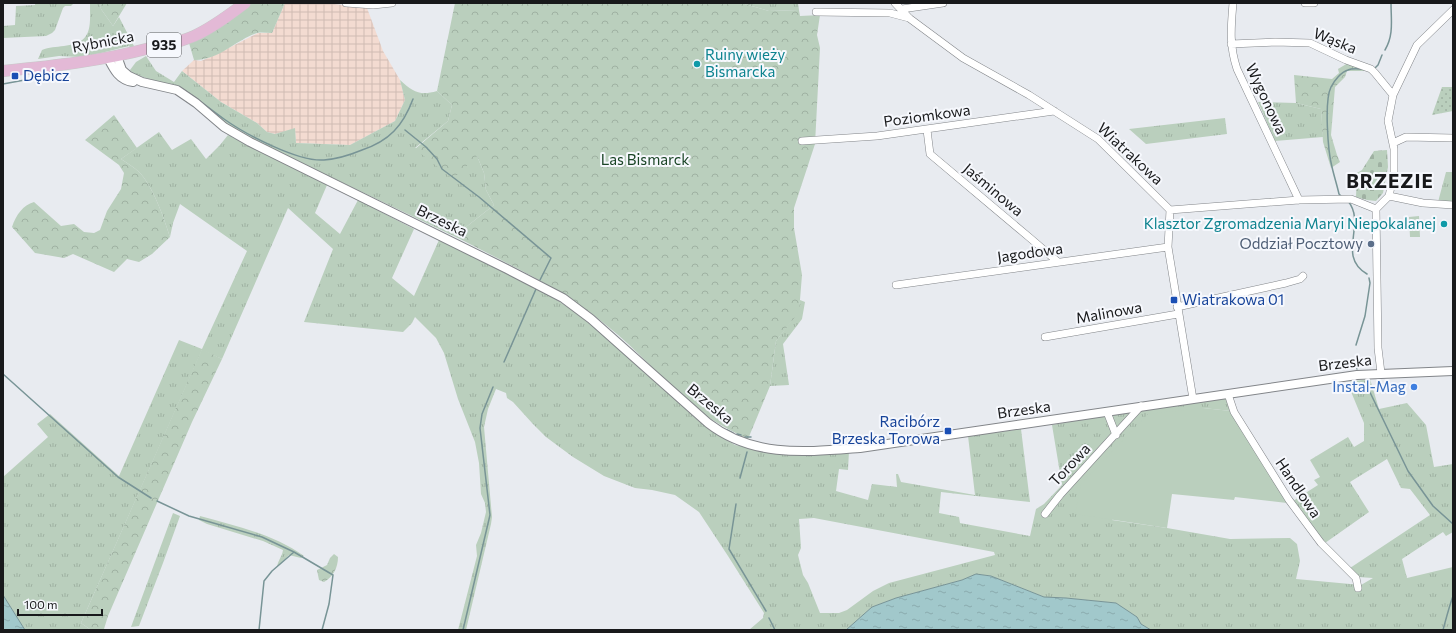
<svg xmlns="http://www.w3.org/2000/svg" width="1456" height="633" font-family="Commissioner,sans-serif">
<defs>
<pattern id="industrial-grid" width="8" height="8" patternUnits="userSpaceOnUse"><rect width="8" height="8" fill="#f3dbd1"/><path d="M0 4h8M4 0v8" fill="none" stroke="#d0bbb3"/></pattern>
<pattern id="grass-tufts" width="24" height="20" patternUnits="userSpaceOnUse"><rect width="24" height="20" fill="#bacfbd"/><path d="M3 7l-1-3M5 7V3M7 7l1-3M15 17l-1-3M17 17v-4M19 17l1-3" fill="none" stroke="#9fb1a2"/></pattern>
<pattern id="forest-crowns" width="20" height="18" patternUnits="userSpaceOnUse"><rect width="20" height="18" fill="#bacfbd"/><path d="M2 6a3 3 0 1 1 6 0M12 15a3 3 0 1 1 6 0" fill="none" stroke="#9fb1a2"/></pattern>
<pattern id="cemetery-stones" width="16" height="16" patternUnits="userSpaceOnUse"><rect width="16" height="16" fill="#bacfbd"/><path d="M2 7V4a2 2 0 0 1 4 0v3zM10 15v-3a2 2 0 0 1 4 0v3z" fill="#9fb1a2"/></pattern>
<pattern id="park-dots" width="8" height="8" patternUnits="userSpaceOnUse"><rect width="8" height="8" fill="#bacfbd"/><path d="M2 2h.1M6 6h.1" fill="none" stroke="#9fb1a2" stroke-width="1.8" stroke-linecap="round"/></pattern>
<pattern id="water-ripples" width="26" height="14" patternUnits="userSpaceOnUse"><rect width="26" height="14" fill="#a1c8cb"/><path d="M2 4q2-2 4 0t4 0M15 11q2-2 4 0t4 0" fill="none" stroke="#8aabae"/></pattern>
</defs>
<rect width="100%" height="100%" fill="#e8ebf0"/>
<path fill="url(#industrial-grid)" d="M285,3H326L367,8L383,51L400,80L405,100L395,121L350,145L296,143L295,129L275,134L267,132L257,123L221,102L182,71L194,60L201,61L215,55L258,33H272Z"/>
<path fill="url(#grass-tufts)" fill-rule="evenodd" d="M35,3L73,4L71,6H65L63,8L55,30L52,33L46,36L3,38V26L15,25L16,6L35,5Z
M90,3H100L101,9L113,26L119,17L135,48L132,50L129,46L101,53L80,57L59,56L38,59L42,50C49,47 56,47 64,46C93,43 90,27 90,3Z
M741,3H798L799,10L769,11Z
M146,56L156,71L174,82L182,71L221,102L257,123L267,132L275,134L295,128L296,143L350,145L395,121L405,100L400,80C413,92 420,96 437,91L452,105L448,121L415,148L477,156L484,173L486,190L494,205L466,227L462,240L266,146L225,124L157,82L132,73L130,70L136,62Z
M1258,102L1296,103L1321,109L1323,137L1275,141Z
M1225,118L1227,134L1146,144L1129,129Z
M159,132L172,150L191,139L206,159L220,145L228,135L327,185L315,213L340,234L358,200L414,229L392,278L414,296L439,240L540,289L583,317L662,386L694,417L717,434L735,445L772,452L849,451L848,470L839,469L836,491L868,500L872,484L897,487L896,474H898L901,482L975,495L968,436L1021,429L1030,502L941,492L939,513L959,517L960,523L1030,536L1036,509L1044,504L1062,485L1052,425L1096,417L1225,396L1231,411L1203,408L1112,520L1167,528L1230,539L1290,538L1297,544L1300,561L1296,579L1361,585L1373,578L1358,577L1350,568L1430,515L1410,489L1401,488L1387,459L1350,482L1369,512L1325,543L1293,501L1318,485L1314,480L1320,477L1310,460L1348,437L1354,447L1364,441V423L1347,382L1370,379L1379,409L1407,403L1426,425L1434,467L1453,464V532L1446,536L1443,532L1402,559L1407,578L1453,567V630H1151L1141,624L1137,617L1116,603L1066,598L1044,597L991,576L976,574L962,580L896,598L872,607L846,630H749L763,618L764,613L728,556L699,512L675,495L652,490L635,488L604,476L573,457L546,437L532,423L513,402L507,398L506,393L496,389L488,409L484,427L492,517L491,524L466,630H458L477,556L476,545L481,533L486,512L485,503L481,494L479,463L475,442L458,399L444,353L436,338L415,317L412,323L403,332L304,322L333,249L288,208L222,359L202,350L81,623L91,630H25L3,595V477L48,437L37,424L50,414L119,476L179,340L202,349L247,251L180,204L173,223L170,237C164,218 153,186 139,172C134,167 127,163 121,159ZM814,518L994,552L995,555L889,583L873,591L847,610L839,613H820L808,583L803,575L798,555L801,548L799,519Z
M1446,172H1453V201H1446L1443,203L1438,202Z
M800,300L805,302L802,319L783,344L789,385L770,386L776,341L798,312Z
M173,513L180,516L163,563L139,626L131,627Z
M200,516C236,526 273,534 304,556L301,558L289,555L277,567C278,560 282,557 283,550L263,541L207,524L199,520Z"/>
<path fill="url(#forest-crowns)" d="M100,3H127L113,26L101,9Z
M251,3H285L272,33C267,33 261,32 257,33C236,40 218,61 194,60L189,43L239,13Z
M455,3H741L769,11L799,10L800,16L820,15L817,35L820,48L815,144L794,208V228L802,275L799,312L776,341L770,386L748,439C731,431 714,422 698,410C666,384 639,351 606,325C562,289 512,266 462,240L466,227L494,205L486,190L484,173L477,156L453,179L415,149L448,121L452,105L437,91Z
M1348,63L1368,71H1347L1345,77L1335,87L1331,135L1337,155L1340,162L1331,168L1323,142L1321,109L1296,103L1294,75L1332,79L1339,73L1338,69Z
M114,115L137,148L121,159C127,163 134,167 139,172C153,186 164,218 170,237L152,254L139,262L127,259L114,272L73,254L64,258L35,253L12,227C16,215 23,205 34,202L61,226L74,224L84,232L94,233L100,230L107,211L121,189L124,173L119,165L85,140Z
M202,349L222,359L192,422L108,616L104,629L91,630L81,623Z
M334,554L338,557C338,568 333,577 324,582L319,580L317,570L327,565L330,558Z"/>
<path fill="url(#cemetery-stones)" d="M1387,150L1388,167L1383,193L1376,201L1367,200L1356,197L1357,173L1362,170L1374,151Z"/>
<path fill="url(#park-dots)" d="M1442,87H1453V111L1432,115Z"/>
<path fill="#bacfbd" d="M1419,216L1420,237H1410L1409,217Z
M1203,408L1231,411L1287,503L1235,497L1234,500L1172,494L1167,528L1075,514L1081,484L1148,414Z"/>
<path fill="url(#water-ripples)" stroke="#789496" d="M976,574L991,576L1044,597L1066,598L1116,603L1137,617L1141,624L1151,630H846L872,607L896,598L962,580Z
M3,595L25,630H3Z"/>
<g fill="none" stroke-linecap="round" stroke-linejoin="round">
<path stroke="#789496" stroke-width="1.5" d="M1385,50C1394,35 1391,20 1391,3
M1375,68L1378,65L1382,55
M3,84L41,77
M177,86C194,95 208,108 224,119C245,134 298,162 324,160C337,159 350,155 362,150C389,141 403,126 413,99
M405,130L426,147L437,159L442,169L479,197L551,258L540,280
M1342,197L1339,194C1337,185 1334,176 1332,167C1328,152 1324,101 1331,87C1334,81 1341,72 1348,70C1352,68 1358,69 1363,69
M1348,201C1367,224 1336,256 1367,274
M1356,345L1365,316L1370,283L1369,278
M1356,355L1357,369
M504,362L536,289
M3,374L118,477L151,498
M1365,382L1408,471L1433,506L1453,524
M727,430L733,433
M737,434L741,435
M745,437H751
M740,478L747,452
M157,501L189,516L262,537L294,552L272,571L264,581L259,630
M736,504L729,549L766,611
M294,552L333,575L329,604L322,630
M769,618L775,630
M463,630L490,515L480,428L482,414L493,387
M1443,630C1446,619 1449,607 1453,596"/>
<defs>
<path id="minor" d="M346,3L373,5L392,3
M895,3L909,18L963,58L1029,95L1098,139L1170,210L1168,247L1193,399
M1233,3C1231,27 1229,45 1237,69L1299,200
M1305,3H1314
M902,9L943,3
M816,12L890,13L909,18
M1231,44L1275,42L1310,43L1346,60L1371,69L1375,73L1393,95
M927,130L930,154L1030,238L1058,262
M802,141L877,136L1054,111
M1393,143L1406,137L1453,138
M1389,196L1423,203L1453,205
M1170,210L1299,200L1351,199L1376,209
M896,285L1168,247
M1177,307L1286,283L1300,279L1303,276
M1045,337L1178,314
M1381,373L1378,348L1376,209L1389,196L1394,173V149L1388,121L1393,95L1417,45L1453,10
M1228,394L1234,412L1289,500L1321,543L1356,578L1358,588
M1107,412L1116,435
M1045,514L1060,495L1141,406"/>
<path id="tertiary" d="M117,56L122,70L129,76L142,82L177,90L196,103L224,127L250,142L507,269L563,298L591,319L708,423C753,458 806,452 860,448L1357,375L1453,371
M108,58C114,70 119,80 133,82"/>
<path id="primary" d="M3,71C53,66 102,61 150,48C165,45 180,42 194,36C212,28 229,15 245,3"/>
</defs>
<use href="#minor" stroke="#828589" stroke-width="8"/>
<use href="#tertiary" stroke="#828589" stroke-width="10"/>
<use href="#primary" stroke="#c8c8c8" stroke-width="12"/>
<use href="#minor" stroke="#fff" stroke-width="7"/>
<use href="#tertiary" stroke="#fff" stroke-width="8"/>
<use href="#primary" stroke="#e3b9d6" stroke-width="11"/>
</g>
<g fill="#0f9aa8" stroke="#f6f8fd" stroke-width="1.5">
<circle cx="697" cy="64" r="4"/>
<circle cx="1444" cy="224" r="4"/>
</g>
<g fill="#1a4fb4" stroke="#f6f8fd" stroke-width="1.5">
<rect x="11" y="72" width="8" height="8" rx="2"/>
<rect x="1170" y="296" width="8" height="8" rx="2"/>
<rect x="944" y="427" width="8" height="8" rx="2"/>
</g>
<circle fill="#5c6f8a" stroke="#f6f8fd" stroke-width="1.5" cx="1371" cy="244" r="4"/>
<circle fill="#3f7fe0" stroke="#f6f8fd" stroke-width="1.5" cx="1414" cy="387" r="4"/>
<g text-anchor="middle" stroke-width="4" stroke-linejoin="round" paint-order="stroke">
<rect fill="#f6f8fd" stroke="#5b5c5f" stroke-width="1" x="147" y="33" width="34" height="24" rx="3"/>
<g font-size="14" font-weight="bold" fill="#18191b">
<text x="164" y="50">935</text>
</g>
<g font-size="15" fill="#18191b" stroke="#f6f8fd">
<text transform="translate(1335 41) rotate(22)" y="5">Wąska</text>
<text transform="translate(103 42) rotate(-11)" y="5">Rybnicka</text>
<text transform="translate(1266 99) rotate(65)" y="5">Wygonowa</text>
<text transform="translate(927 116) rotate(-8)" y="5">Poziomkowa</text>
<text transform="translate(1130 154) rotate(43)" y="5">Wiatrakowa</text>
<text transform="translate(993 190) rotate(40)" y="5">Jaśminowa</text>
<text transform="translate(442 221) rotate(26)" y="5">Brzeska</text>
<text transform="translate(1030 253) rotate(-8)" y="5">Jagodowa</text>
<text transform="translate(1109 313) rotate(-10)" y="5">Malinowa</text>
<text transform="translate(1345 363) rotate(-7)" y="5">Brzeska</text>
<text transform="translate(710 404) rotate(39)" y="5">Brzeska</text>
<text transform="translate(1024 410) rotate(-8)" y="5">Brzeska</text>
<text transform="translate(1070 465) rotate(-47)" y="5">Torowa</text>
<text transform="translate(1298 488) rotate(56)" y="5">Handlowa</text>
</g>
<g font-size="15" fill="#0d838f" stroke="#f6f8fd" text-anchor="start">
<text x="705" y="60">Ruiny wieży<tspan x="705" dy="17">Bismarcka</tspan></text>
<text x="1436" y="229" text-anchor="end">Klasztor Zgromadzenia Maryi Niepokalanej</text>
</g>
<g font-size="15" fill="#164399" stroke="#f6f8fd" text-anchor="start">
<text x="23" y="81">Dębicz</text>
<text x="1182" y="305">Wiatrakowa 01</text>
<text x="940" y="427" text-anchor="end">Racibórz<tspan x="940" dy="17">Brzeska Torowa</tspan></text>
</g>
<g font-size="15" fill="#1a4526" stroke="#f6f8fd">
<text x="645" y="165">Las Bismarck</text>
</g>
<g font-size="15" fill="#4e5e75" stroke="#f6f8fd" text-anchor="end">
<text x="1363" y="249">Oddział Pocztowy</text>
</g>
<g font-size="15" fill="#366cbe" stroke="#f6f8fd" text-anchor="end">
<text x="1406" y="392">Instal-Mag</text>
</g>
<g font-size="19" font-weight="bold" letter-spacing="1" fill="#18191b" stroke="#f6f8fd">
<text x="1390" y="188">BRZEZIE</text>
</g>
</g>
<rect width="1456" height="633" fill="none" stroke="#18191b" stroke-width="8"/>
<path d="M18 609v6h84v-6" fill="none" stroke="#18191b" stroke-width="2"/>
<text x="24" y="609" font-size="12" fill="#18191b" stroke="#f6f8fd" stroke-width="3" paint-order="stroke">100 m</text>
</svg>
